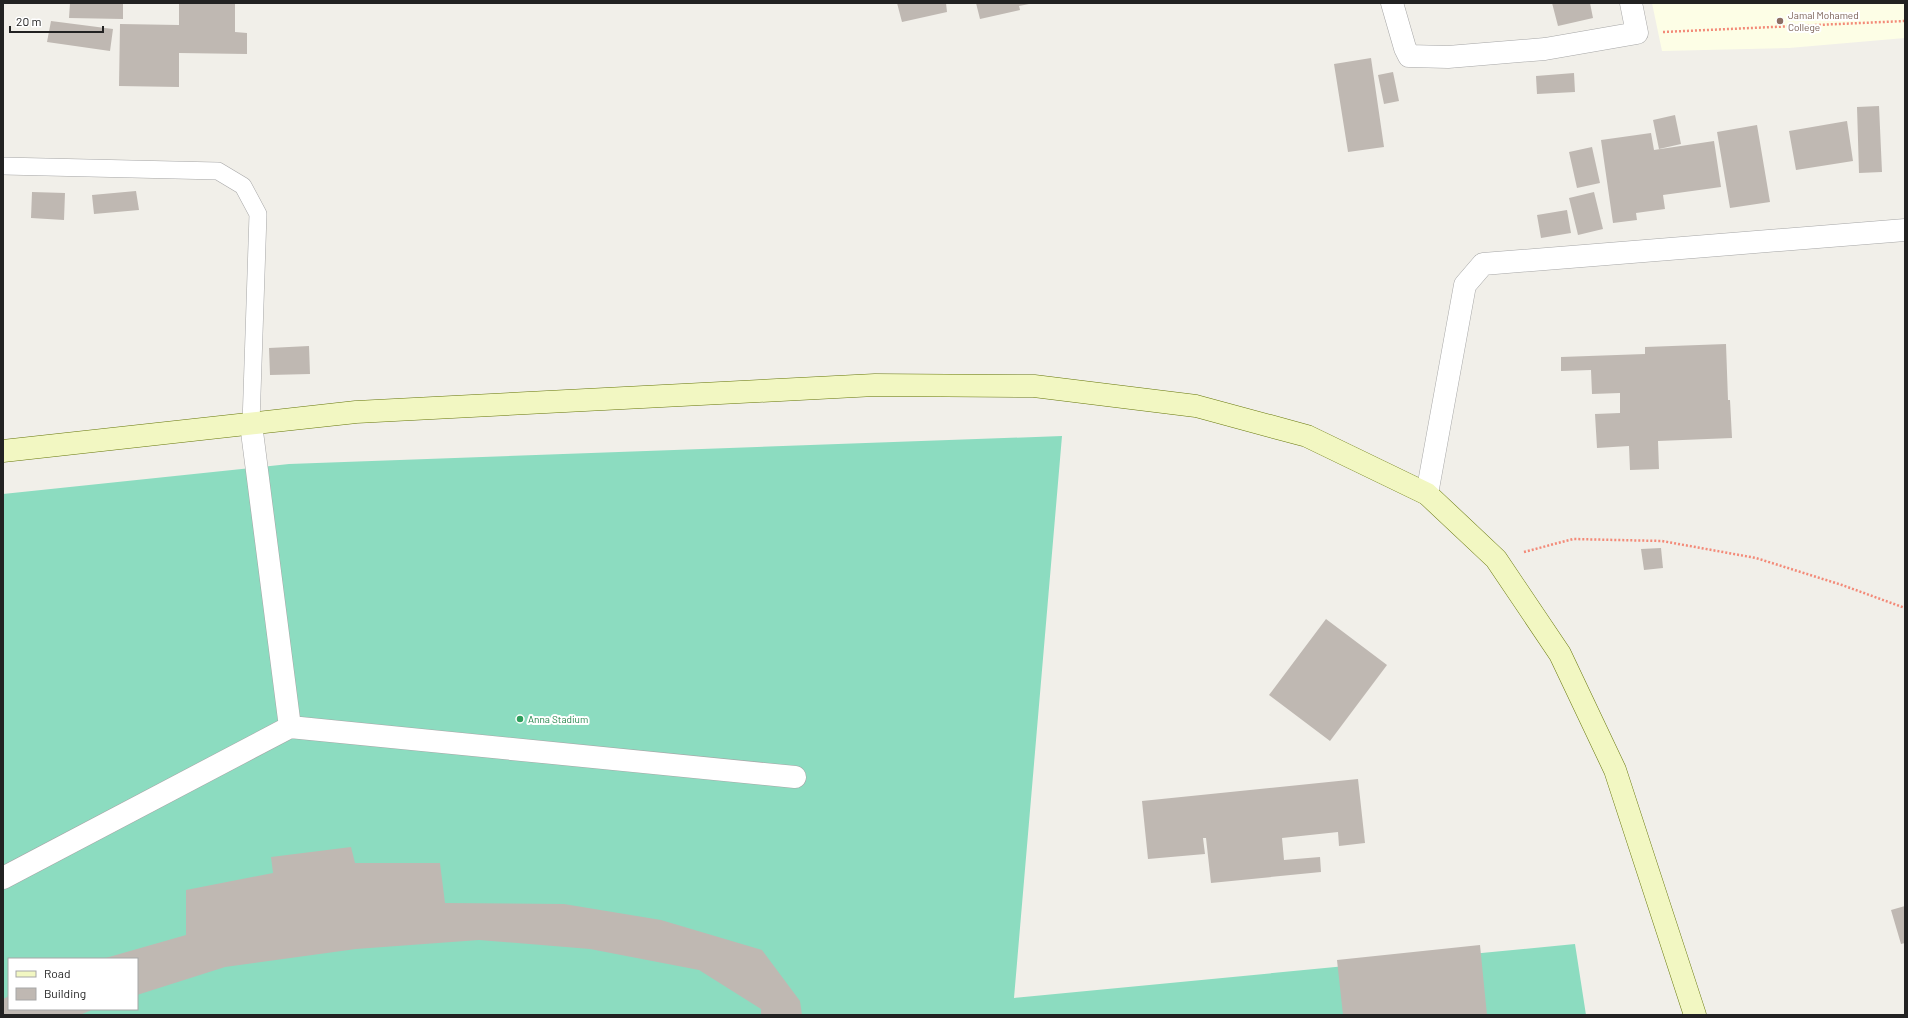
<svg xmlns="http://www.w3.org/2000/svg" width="1908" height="1018" font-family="Barlow,sans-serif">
<rect width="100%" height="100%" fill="#f1efe9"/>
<path fill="#fdfee6" d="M1652,3H1905V38L1789,48L1662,51Z"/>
<path fill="#8cdcc0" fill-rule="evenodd" d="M1062,436L1014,998L1575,944L1586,1015H3V494L289,464ZM9,959H137V1009H9Z"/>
<path fill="#bfb8b2" d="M70,3H123V19L69,18Z
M179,3H235V32L247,33V54L179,53V87L119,86L120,24L179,25Z
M897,3H946L947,12L902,22Z
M976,3H1029V4L1019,6L1020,10L980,19Z
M1552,3H1590L1593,18L1558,26Z
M51,21L113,29L110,51L47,42Z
M1371,58L1384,147L1348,152L1334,64Z
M1393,72L1399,101L1384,104L1378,75Z
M1574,73L1575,92L1537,94L1536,76Z
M1879,106L1882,172L1859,173L1857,107Z
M1675,115L1681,144L1659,149L1653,120Z
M1847,121L1853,161L1796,170L1789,131Z
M1757,125L1770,202L1730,208L1717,132Z
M1651,133L1654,150L1714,141L1721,187L1663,195L1665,209L1636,213L1637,220L1613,223L1601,140Z
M1592,147L1600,183L1577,188L1569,152Z
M136,191L139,210L94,214L92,195Z
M32,192L65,193L64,220L31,218Z
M1594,192L1603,229L1578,235L1569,198Z
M1567,210L1571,233L1541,238L1537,215Z
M1726,344L1728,400H1730L1732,438L1658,441L1659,469L1630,470L1629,446L1597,448L1595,414L1620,413V393L1592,394L1591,370L1561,371V357L1645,354V347Z
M309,346L310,374L270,375L269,348Z
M1661,548L1663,568L1644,570L1641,549Z
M1326,619L1387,665L1330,741L1269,695Z
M1358,779L1365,843L1339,846L1338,832L1282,838L1284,860L1320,857L1321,872L1211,883L1206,838H1203L1205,854L1148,859L1142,801Z
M351,847L355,863H440L445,903L564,904L661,920L762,950L800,1001L802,1015H761V1009L699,970L590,949L479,940L356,949L225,967L137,995V959H102L186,935V890L273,873L271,857Z
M1905,906V943L1901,944L1891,910Z
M1480,945L1487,1015H1343L1337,960Z
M9,996V1009H94L80,1015H3V999Z"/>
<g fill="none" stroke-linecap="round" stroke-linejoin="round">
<defs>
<path id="service" d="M3,166L218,171L243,186L258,214L251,424"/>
<path id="minor" d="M1392,3L1405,48L1409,56L1448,57L1545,49L1637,33L1631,3
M251,424L290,727L795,777
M1427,494L1465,285L1483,264L1905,230
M3,878L290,727"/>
<path id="secondary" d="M3,451L356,412L875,385L1034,386L1196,406L1307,436L1427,494L1496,559L1560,654L1615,770L1695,1015"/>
</defs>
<use href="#service" stroke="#a6a6a6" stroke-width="18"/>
<use href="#minor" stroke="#a6a6a6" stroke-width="23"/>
<use href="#secondary" stroke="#67770b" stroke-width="23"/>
<path stroke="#f38a78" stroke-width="2.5" stroke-dasharray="2 2" stroke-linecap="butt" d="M1663,32L1905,21
M1524,552L1573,539L1662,541L1756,558L1842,585L1905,608"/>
<use href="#service" stroke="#fff" stroke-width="17"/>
<use href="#minor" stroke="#fff" stroke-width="22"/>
<use href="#secondary" stroke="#f2f7c2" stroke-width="22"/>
</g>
<circle fill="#8d6e63" stroke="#fff" stroke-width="1.5" cx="1780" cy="21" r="4"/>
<circle fill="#2e9e5b" stroke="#fff" stroke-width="1.5" cx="520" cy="719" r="4"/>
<g text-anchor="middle" stroke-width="4" stroke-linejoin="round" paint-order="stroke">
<g font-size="10" fill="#785e54" stroke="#fff" text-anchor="start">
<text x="1788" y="19">Jamal Mohamed<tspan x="1788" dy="12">College</tspan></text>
</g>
<g font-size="10" fill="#27864d" stroke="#fff" text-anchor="start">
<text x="528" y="723">Anna Stadium</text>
</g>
</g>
<rect width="1908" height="1018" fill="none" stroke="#222222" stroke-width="8"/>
<rect x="8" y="958" width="130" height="52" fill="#ffffff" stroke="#a7a7a7"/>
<rect x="16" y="971" width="20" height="6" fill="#f2f7c2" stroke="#a7a7a7"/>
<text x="44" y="978" font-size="12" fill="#222222">Road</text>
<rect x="16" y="988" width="20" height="12" fill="#bfb8b2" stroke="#a7a7a7"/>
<text x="44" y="998" font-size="12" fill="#222222">Building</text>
<path d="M10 26v6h93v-6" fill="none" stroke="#222222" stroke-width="2"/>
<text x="16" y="26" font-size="12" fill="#222222" stroke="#ffffff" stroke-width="3" paint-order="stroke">20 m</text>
</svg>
